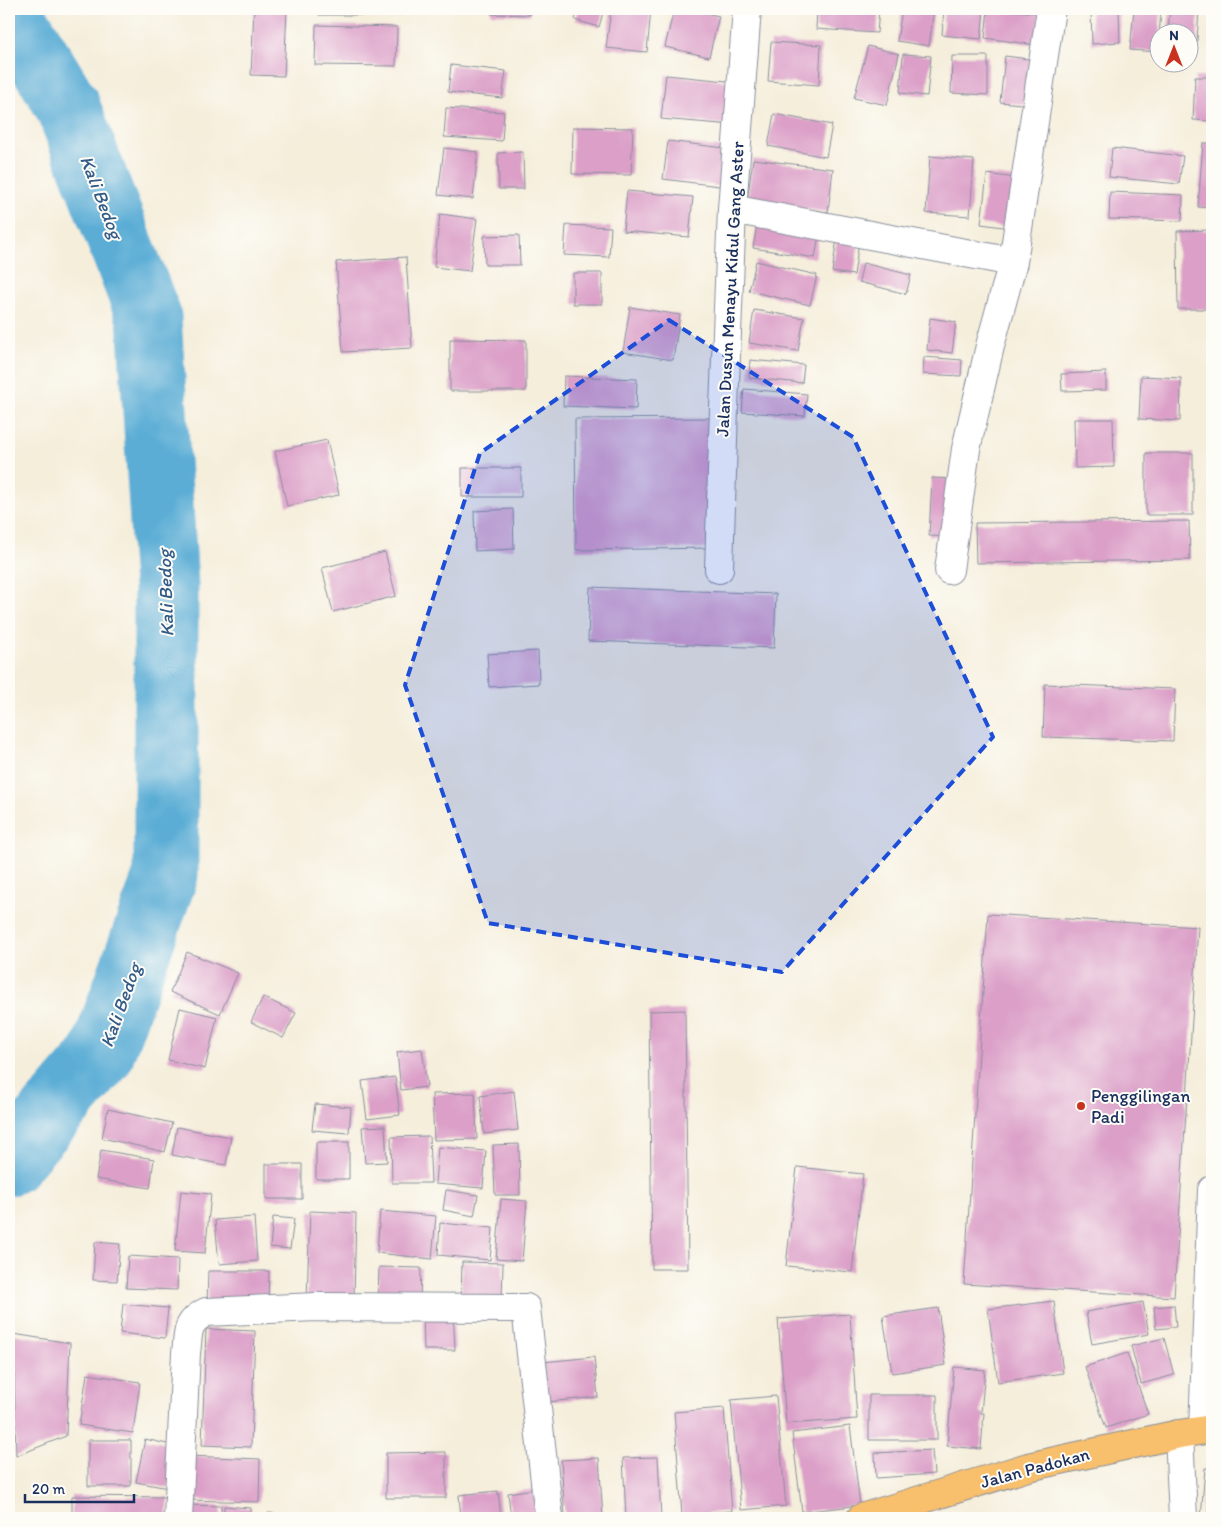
<svg xmlns="http://www.w3.org/2000/svg" width="1221" height="1527" font-family="Itim,sans-serif">
<rect width="100%" height="100%" fill="#fdfcf7"/>
<filter id="ink" filterUnits="userSpaceOnUse"><feTurbulence type="fractalNoise" baseFrequency=".02" numOctaves="2"/><feDisplacementMap in="SourceGraphic" scale="10" xChannelSelector="R" yChannelSelector="G"/><feConvolveMatrix kernelMatrix="1 2 1 2 8 2 1 2 1" color-interpolation-filters="sRGB"/></filter>
<filter id="wash" filterUnits="userSpaceOnUse"><feTurbulence type="fractalNoise" baseFrequency=".0096" numOctaves="4" result="noise"/><feDisplacementMap in="SourceGraphic" scale="20" xChannelSelector="R" yChannelSelector="G"/><feGaussianBlur stdDeviation="1.12" result="paint"/><feColorMatrix in="noise" values="0 0 0 0 0 0 0 0 0 0 0 0 0 0 0 0 0 1.4 0 .05"/><feComposite in="paint" operator="in"/></filter>
<g filter="url(#wash)">
<rect width="100%" height="100%" fill="#f5eedb"/>
<g fill="none" stroke-linecap="round" stroke-linejoin="round">
<path stroke="#5cadd6" stroke-width="65" d="M9,9L67,105L149,317L166,585V874L101,1056L9,1163"/>
</g>
<g id="blocks">
<path fill="#db9fc8" d="M254,9H287L284,76L251,75Z
M319,9H400V15H319Z
M491,9H531L530,15L491,14Z
M578,9H604L599,27L575,20Z
M611,9H651L647,52L606,48Z
M674,9H688L719,16L709,57L665,47Z
M817,9H879L877,33L816,29Z
M902,9H934L929,46L897,41Z
M944,9H984L981,39L942,35Z
M988,9L1040,13L1036,45L985,38Z
M1091,9H1119L1120,42L1092,44Z
M1134,9H1161L1158,52L1130,50Z
M1170,9H1199L1196,56L1188,55V32H1168Z
M316,25L397,27L396,66L315,65Z
M771,42L821,45L819,85L768,81Z
M868,46L899,54L887,105L854,98Z
M903,54L931,56L927,96L900,93Z
M952,56H988V95L951,93Z
M1005,56L1036,60L1031,105L1000,102Z
M451,65L506,71L502,98L448,92Z
M666,75L737,82L733,125L661,119Z
M1195,77H1212V121L1193,120Z
M446,108L504,112L502,141L444,137Z
M774,114L832,125L826,157L768,146Z
M573,127L633,128L631,175L572,174Z
M668,141L732,149L727,187L663,179Z
M1203,143H1212V208L1198,207Z
M444,148L478,152L473,199L438,195Z
M1112,148L1183,156L1179,184L1109,177Z
M523,152L524,189H499L498,153Z
M930,156L974,160L970,216L926,213Z
M753,159L833,169L828,212L747,202Z
M987,174L1015,178L1010,228L981,224Z
M627,191L693,197L689,237L623,231Z
M1110,192L1183,195L1182,221L1109,219Z
M440,214L477,219L470,271L434,267Z
M758,219L820,229L815,258L753,248Z
M566,225L611,227L609,257L564,255Z
M1212,230V309H1178L1177,231Z
M838,232L860,235L854,275L832,272Z
M519,235L520,265H485L484,236Z
M406,257L412,348L343,352L336,262Z
M756,261L817,275L810,305L749,291Z
M863,263L911,275L906,294L859,282Z
M573,273H602V304H573Z
M630,307L680,315L673,360L623,352Z
M754,310L804,318L798,351L749,343Z
M930,318L956,322L952,353L927,350Z
M450,339L526,340V391H450Z
M924,357L962,360L961,376L923,374Z
M750,360L804,365L802,383L749,378Z
M1106,372V390L1062,391L1061,374Z
M564,376L637,379L636,409L563,406Z
M1141,376L1181,378L1180,421L1139,419Z
M744,389L807,394L805,416L742,412Z
M711,418L713,548L576,550L575,419Z
M1074,419H1113L1114,467L1075,468Z
M327,440L339,495L287,506L275,451Z
M1146,453H1193V515H1146Z
M462,468H521V497H462Z
M932,478L954,479L951,537L929,536Z
M513,509L514,549L475,551L474,511Z
M1189,521L1190,560L976,563L975,523Z
M385,552L396,596L333,612L322,568Z
M590,587L776,594L774,648L588,641Z
M538,651L539,684L489,687L487,654Z
M1045,684L1175,689L1173,741L1043,737Z
M988,914L1198,927L1174,1297L964,1284Z
M187,952L238,973L220,1014L170,992Z
M263,997L296,1013L283,1038L251,1022Z
M180,1008L217,1017L205,1069L168,1060Z
M685,1010L688,1269H652L649,1011Z
M422,1049L427,1087L401,1090L397,1052Z
M395,1077L400,1115L367,1119L362,1081Z
M514,1091L518,1130L484,1134L480,1096Z
M475,1093L477,1139L434,1140L432,1094Z
M315,1104L351,1107L349,1133L312,1130Z
M108,1109L172,1123L165,1152L102,1138Z
M385,1126L387,1162L365,1163L362,1127Z
M177,1127L231,1137L226,1165L172,1155Z
M429,1136L431,1183H392L391,1137Z
M316,1142H349V1179H316Z
M519,1144L520,1195H495L493,1145Z
M438,1147L486,1151L483,1188L435,1184Z
M101,1150L154,1159L150,1188L96,1179Z
M266,1164H302V1199H266Z
M797,1167L863,1174L852,1272L786,1266Z
M446,1190L478,1195L474,1216L443,1210Z
M181,1191L211,1194L205,1253L175,1251Z
M501,1199L527,1201L522,1261L496,1259Z
M310,1211L356,1213L354,1299L307,1298Z
M380,1211L436,1216L432,1259L377,1253Z
M254,1217L257,1261L219,1264L215,1220Z
M273,1217L294,1219L290,1249L270,1247Z
M440,1223L493,1228L490,1260L438,1255Z
M95,1242L120,1244L117,1281L93,1280Z
M128,1256L178,1259L177,1290L126,1288Z
M462,1262L503,1263L502,1302L461,1301Z
M379,1267L421,1268L420,1301L378,1300Z
M208,1271H269L268,1304H207Z
M1054,1301L1063,1373L998,1382L988,1309Z
M1143,1302L1149,1334L1092,1344L1086,1312Z
M123,1304L168,1308L165,1338L120,1333Z
M1174,1305L1176,1327L1156,1329L1154,1307Z
M453,1308L455,1350H424L423,1309Z
M938,1308L946,1365L892,1373L883,1316Z
M850,1314L857,1419L786,1424L778,1319Z
M206,1329L255,1331L251,1447L202,1445Z
M13,1334L70,1343L66,1436L16,1456Z
M1164,1338L1174,1375L1141,1384L1131,1346Z
M1127,1353L1148,1414L1106,1428L1085,1367Z
M594,1357L598,1397L547,1402L543,1362Z
M954,1367L985,1370L981,1413H984L981,1449L947,1446Z
M87,1374L140,1382L133,1433L79,1425Z
M869,1395H937V1440H869Z
M776,1396L786,1506L741,1510L731,1400Z
M724,1408L732,1511L682,1515L674,1412Z
M850,1426L860,1505L802,1512L792,1433Z
M145,1439L176,1446L168,1488L136,1482Z
M88,1440H131V1486H88Z
M932,1450L934,1474L876,1478L875,1453Z
M446,1452V1498H386V1453Z
M188,1456L260,1459L259,1502L187,1500Z
M658,1457L661,1518H626L623,1458Z
M599,1458L603,1518H565L561,1460Z
M1205,1468L1212,1469V1518H1201Z
M534,1489L538,1518H511L508,1493Z
M498,1491L501,1518H461L459,1495Z
M72,1496L168,1497V1518H72Z
M188,1505L221,1506V1518H188Z
M224,1506L251,1508V1518H224Z
M268,1513L313,1516V1518H268Z"/>
</g>
</g>
<g filter="url(#ink)">
<use href="#blocks" fill-opacity="0" stroke="#888e9c" stroke-width="1"/>
<g fill="none" stroke-linecap="round" stroke-linejoin="round">
<defs>
<path id="minor" d="M732,209L1013,262
M719,569L724,407L732,209L747,9
M949,570L966,449L990,346L1013,262L1051,9
M1203,1430L1212,1190
M1179,1434L1183,1518
M178,1518L186,1353C189,1332 185,1323 206,1312L316,1307L526,1308L549,1518"/>
<path id="major" d="M861,1518L1028,1467L1179,1434L1212,1429"/>
</defs>
<use href="#minor" stroke="#888e9c" stroke-width="30"/>
<use href="#major" stroke="#888e9c" stroke-width="30"/>
<use href="#minor" stroke="#fff" stroke-width="28"/>
<use href="#major" stroke="#f8bf6c" stroke-width="28"/>
</g>
</g>
<path fill="#1d4ed8" fill-opacity="0.2" stroke="#1d4ed8" stroke-width="4" stroke-dasharray="10 6" stroke-linejoin="round" d="M669,320L853,437L993,737L782,972L488,923L405,685L480,453Z"/>
<circle fill="#c8321e" stroke="#fdfcf7" stroke-width="2" cx="1081" cy="1106" r="5"/>
<g text-anchor="middle" stroke-width="4" stroke-linejoin="round" paint-order="stroke">
<g font-size="18" fill="#1b2f5e" stroke="#fdfcf7">
<text transform="translate(730 289) rotate(-87)" y="6">Jalan Dusun Menayu Kidul Gang Aster</text>
<text transform="translate(1035 1468) rotate(-15)" y="6">Jalan Padokan</text>
</g>
<g font-size="18" fill="#1b2f5e" stroke="#fdfcf7" text-anchor="start">
<text x="1091" y="1102">Penggilingan<tspan x="1091" dy="21">Padi</tspan></text>
</g>
<g font-size="19" font-style="italic" fill="#325b88" stroke="#fdfcf7">
<text transform="translate(102 197) rotate(69)" y="7">Kali Bedog</text>
<text transform="translate(165 593) rotate(-92)" y="7">Kali Bedog</text>
<text transform="translate(120 1005) rotate(-70)" y="7">Kali Bedog</text>
</g>
</g>
<rect width="1221" height="1527" fill="none" stroke="#fdfcf7" stroke-width="30"/>
<g transform="translate(1174 48)"><circle r="24" fill="#fdfcf7" stroke="#a3aaba"/>
<path d="M0-4L9 19L0 12L-9 19Z" fill="#c8321e"/>
<text y="-8" font-size="14" font-weight="bold" text-anchor="middle" fill="#1b2f5e">N</text>
</g>
<path d="M25 1494v8h109v-8" fill="none" stroke="#1b2f5e" stroke-width="2.5"/>
<text x="32" y="1494" font-size="15" fill="#1b2f5e" stroke="#fdfcf7" stroke-width="4" paint-order="stroke">20 m</text>
</svg>
